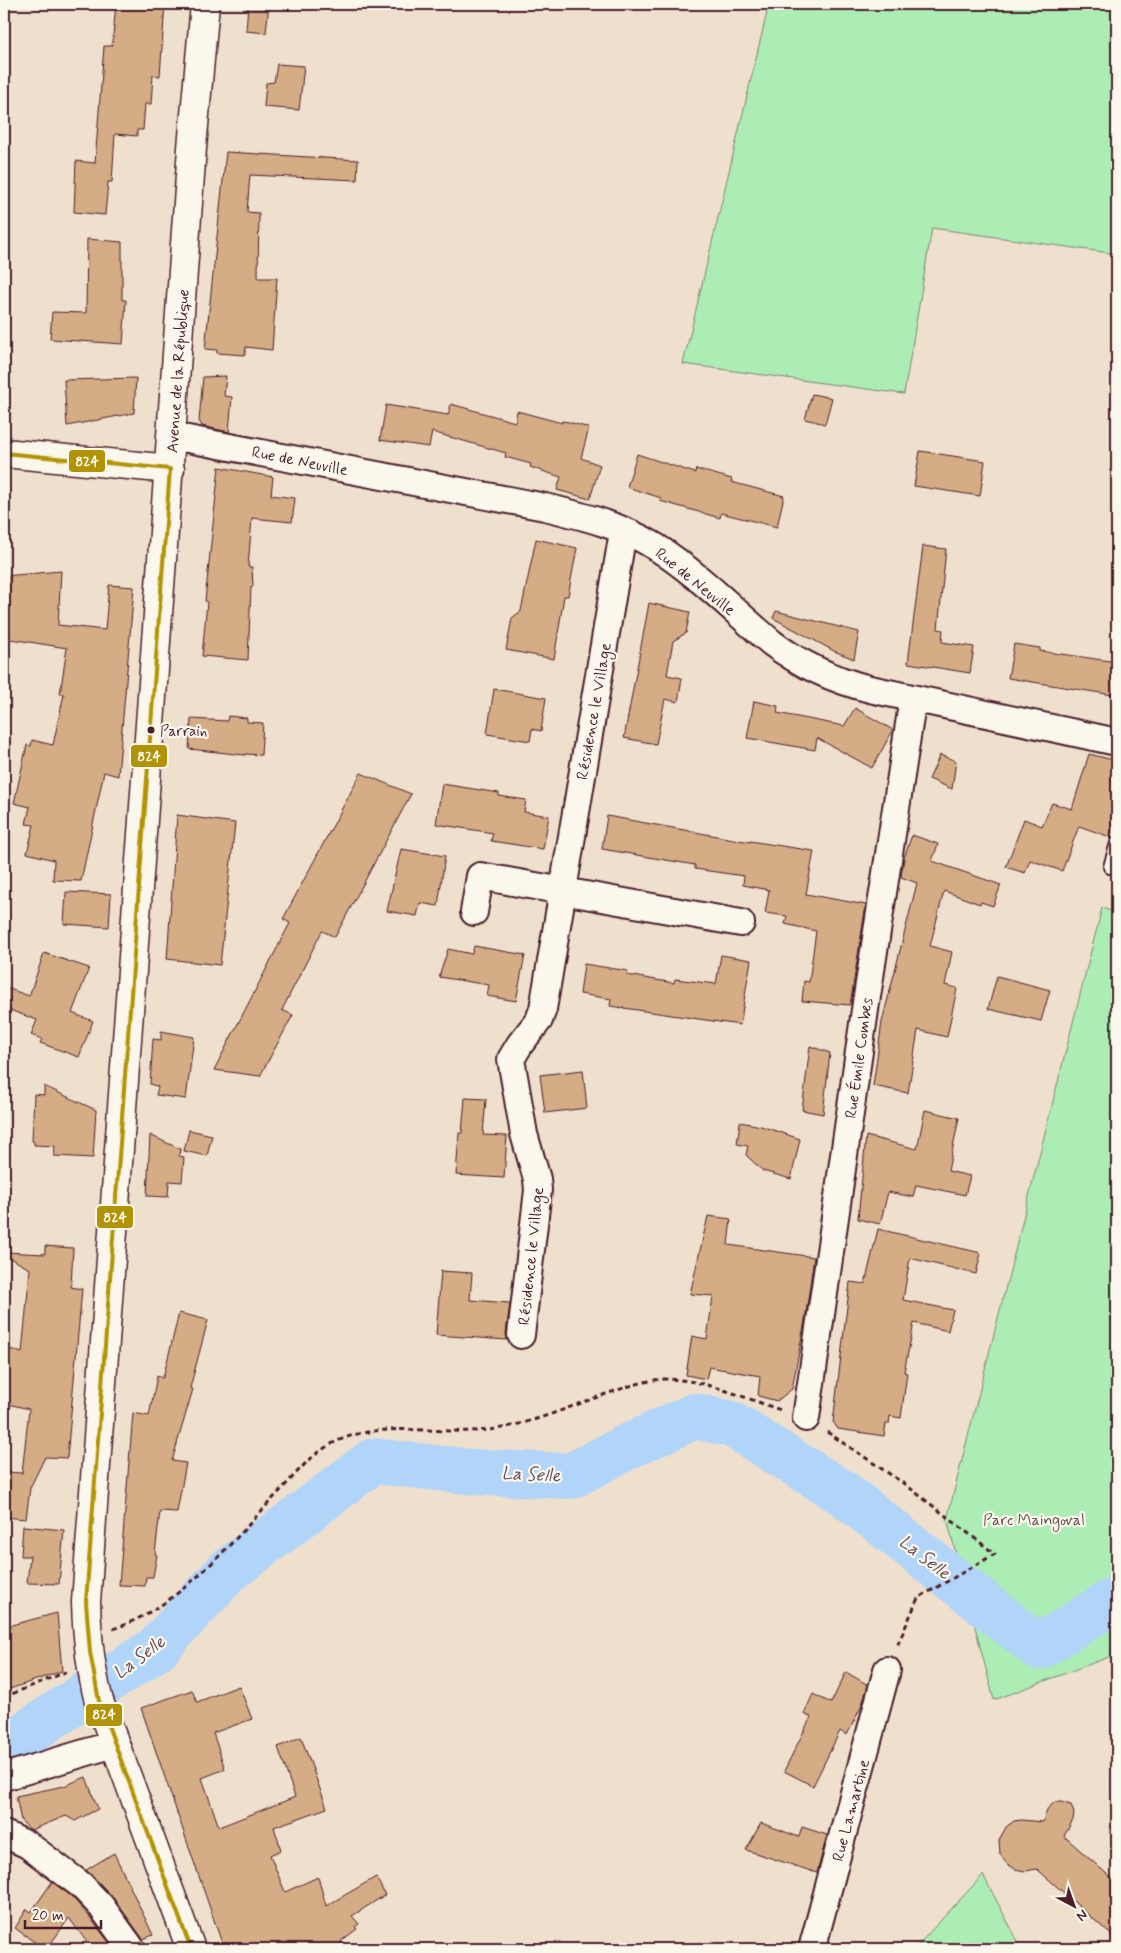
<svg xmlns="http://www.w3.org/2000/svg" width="1121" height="1953" font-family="Mynerve,sans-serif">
<rect width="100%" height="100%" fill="#efe0cd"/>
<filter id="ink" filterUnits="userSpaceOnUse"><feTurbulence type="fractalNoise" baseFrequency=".02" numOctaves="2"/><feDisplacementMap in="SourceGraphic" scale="10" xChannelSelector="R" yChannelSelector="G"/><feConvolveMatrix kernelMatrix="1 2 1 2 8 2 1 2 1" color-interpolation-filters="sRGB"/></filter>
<g filter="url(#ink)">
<path fill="#acedb5" stroke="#7b8670" d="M769,4H1117V254L932,228L904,394L683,364Z
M1102,908L1117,913V1654L994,1700L947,1519Z
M983,1875L1022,1949H914Z"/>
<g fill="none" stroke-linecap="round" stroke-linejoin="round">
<path stroke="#b1d4f9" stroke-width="46" d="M4,1744H10L156,1649L228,1571L373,1461L473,1472L571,1476L631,1445L695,1416L731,1424L843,1493L1039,1647L1117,1598"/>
</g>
<path fill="#d4ac85" stroke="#4a1f2b" d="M116,4H165L160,76L153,75L151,104H145L143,130H137V136L115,134L112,182H108L105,215L74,212L76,161L95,163L104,46H112Z
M248,4H269L266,33L246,31Z
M277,64L304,66L299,110L264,107L266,83L274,82Z
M226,152L358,160L357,180L250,175L247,212L259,213L258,278H277L272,350L246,347L245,355L217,353V350L205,349Z
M87,239L122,242V300H126L123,344L50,339L52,312L86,313Z
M226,376L224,396L232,397L229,432L202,426L199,421L203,377Z
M136,378L134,413L67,426L64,380Z
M812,394L832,398L825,424L805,419Z
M451,404L515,422L517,411L562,423V421L569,422L589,428L581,458L600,465L590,499L557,490L561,477L530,467L531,464L505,457L506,453L432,432L429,447L380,440L386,405L448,415Z
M920,451L985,461L980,496L914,486Z
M637,454L695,473L696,469L732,479L731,482L784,496L777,527L721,513L720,518L660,501L661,498L627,487Z
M219,467L273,477L271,495L295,498L292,522L252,518L248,567H252L253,587H251L248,660L202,656L207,602L205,601Z
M536,539L577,548L568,596H564L554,659L506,650L512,618L521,611Z
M923,546L946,549L938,629L943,630L942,642L974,647L970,673L908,663Z
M61,571L58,625L105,630L109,585L134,587L118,776L104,772L81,881L53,880L54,860L27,853L34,825L26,824L30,807L14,803L27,745L31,746L32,740L53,745L64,694H60L67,648L4,638V576Z
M649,603L690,612L686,633L673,641L667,675L682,678L678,702L665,699L656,744L624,738Z
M776,611L859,632L854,659L834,651L773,618Z
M1014,644L1040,648V651L1117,662L1113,695L1008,678Z
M494,689L546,698L541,731L532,729L530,741L487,734Z
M754,701L778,706L777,713L844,726L855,708L893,730L872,768L817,738L815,750L747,738Z
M228,716L247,718V722L263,723L261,755L245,754V755L189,749L191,719L227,721Z
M1089,754L1117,761V811L1110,837L1079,826L1062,871L1030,860L1025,873L1006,867L1024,819L1042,826L1052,803L1072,809Z
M940,755L956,761L952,789L929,779Z
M361,773L411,794L335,937L322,931L282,1010L293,1015L260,1076L214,1070L290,923L283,919Z
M442,784L499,793V796L526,800L524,812L549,816L543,849L491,841L493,833L436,824Z
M177,815L235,823L220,965L167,959Z
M607,816L750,842V841L814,851L806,894L866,905L850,1005L802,1001L804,981L809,982L816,931L785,924L787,916L765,913L769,890L743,885L744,876L695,869V865L602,849Z
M912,835L938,844L932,861L1001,885L993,906L981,902L980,904L944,891L930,946L952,952L945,985L957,988L947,1037L918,1030L908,1093L873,1086L882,1022L917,883L901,877L904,858Z
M401,849L445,856L438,906L420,903L417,916L387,911Z
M66,892L111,894L109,927L64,924Z
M474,946L525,955L516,1001L487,996L489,985L439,977L448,949L472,954Z
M44,953L89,968L72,1013L93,1021L79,1057L40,1043L42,1039L31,1035L37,1020L4,1008V987L29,996Z
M721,955L751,960L740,1025L610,1006L611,999L580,994L584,964L628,971L627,975L674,983L675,979L716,984Z
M997,976L1050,990L1041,1021L988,1009Z
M161,1031L194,1037L186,1099L156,1095L158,1087L150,1084L153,1039L161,1040Z
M810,1046L830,1053L823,1114L802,1110Z
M583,1070L587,1108L545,1113L540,1075Z
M44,1086L96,1110L93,1158L54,1156L55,1146L34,1145V1142L32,1141L34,1094L44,1095Z
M465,1098L486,1099L483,1135L507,1136L504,1178L456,1175L459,1133H462Z
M925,1110L959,1118L948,1171L970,1176L965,1195L916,1185L913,1197L888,1192L880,1224L858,1219L866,1136L917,1149Z
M740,1122L761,1126L800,1139L791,1179L763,1171L746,1155L748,1146L737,1144Z
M189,1130L212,1135L207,1156L184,1151Z
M150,1135L180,1149L179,1156L184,1157L182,1182L169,1181L168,1197L147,1196Z
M708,1216L731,1219L728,1245L814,1257L805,1320L792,1389L777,1401L758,1396L760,1376L709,1367L706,1379L686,1375L692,1336L707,1339L713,1296L690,1294Z
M878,1229L981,1253L976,1274L910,1258L903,1300L953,1310L948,1331L914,1323L904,1372L907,1373L901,1418L890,1416L889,1424H886L884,1436L838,1429L833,1422L850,1282L865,1284Z
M45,1246L73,1248L71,1287L82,1289L67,1458L45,1457L30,1488L26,1519L4,1517V1472L22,1473L29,1409L4,1403V1347L22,1353L30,1269L4,1255V1252L45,1254Z
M441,1271L472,1273L470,1300L510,1303L506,1333L507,1340L436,1335Z
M179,1313L208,1320L190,1388L193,1389L172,1461L186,1463L177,1512L160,1511L155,1554L157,1555L153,1577H146L145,1586L119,1585L133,1413L149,1416L157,1376L163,1378Z
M23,1526L64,1530L59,1584L27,1583L30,1556H21Z
M57,1613L62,1671L4,1691V1627Z
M846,1672L868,1685L862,1705L847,1735L840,1731L813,1786L784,1771L811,1717L804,1714L813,1694L831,1703Z
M239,1686L252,1719L213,1733L225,1769L202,1778L219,1827L295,1797L278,1747L301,1737L327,1808L274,1827L281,1850L270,1855L285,1892L318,1877L326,1906L376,1877L385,1895L352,1916L359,1924L355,1927L357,1929L341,1941L346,1949H224L141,1708L192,1690L197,1702Z
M86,1777L98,1809L75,1821L66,1816L31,1830L21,1821L16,1796L64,1786Z
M1055,1802H1061L1071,1805L1074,1813L1073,1820L1064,1836L1117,1883V1940L1037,1869L1025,1871L1015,1869L1006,1863L1000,1854L999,1840L1006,1827L1014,1821L1021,1820L1043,1822L1048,1808Z
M761,1823L799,1837L802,1827L827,1835L817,1873L746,1850Z
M114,1853L153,1935L143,1939L112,1896L86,1870Z
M52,1882L71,1896L89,1916L114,1949H92L69,1918L47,1949H44L15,1928L27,1909L31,1912Z"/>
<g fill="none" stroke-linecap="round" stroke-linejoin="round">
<defs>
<path id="lane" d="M1110,867L1117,843"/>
<path id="street" d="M172,436L545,507C583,516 623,526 656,547C697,573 735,612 772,643C801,665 834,680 870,689L1117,742
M474,912L480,876L741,923
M521,1335L538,1190L537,1179L524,1134L511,1059L520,1044L539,1020L543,1009L623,532
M806,1418L866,1003L913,698
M4,1777L114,1744
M4,1834L28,1845L81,1885L101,1906L132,1949
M812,1949L887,1670"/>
<path id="secondary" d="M4,453L170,469"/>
<path id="primary" d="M191,1949L99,1701C90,1668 87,1636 86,1602L192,148L205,4"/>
</defs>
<use href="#lane" stroke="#4a1f2b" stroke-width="16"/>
<use href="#street" stroke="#4a1f2b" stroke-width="30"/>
<use href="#secondary" stroke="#4a1f2b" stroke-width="31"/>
<use href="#primary" stroke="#4a1f2b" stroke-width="31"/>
<path stroke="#4a1f2b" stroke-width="3" stroke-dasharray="5 4" stroke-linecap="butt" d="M827,1432L906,1485L995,1554L918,1598L897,1646
M113,1629C181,1606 230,1544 278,1493C290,1481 301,1466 315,1455C369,1411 439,1440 502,1428C537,1421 572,1406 606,1394C624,1388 645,1380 665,1379C705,1379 744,1398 781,1410
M4,1697L66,1672"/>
<use href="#lane" stroke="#fbf7ec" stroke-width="12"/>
<use href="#street" stroke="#fbf7ec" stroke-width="26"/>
<use href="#secondary" stroke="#fbf7ec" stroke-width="28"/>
<use href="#primary" stroke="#fbf7ec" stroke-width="28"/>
<defs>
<path id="bus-1" d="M4,453L170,469
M170,469L86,1602L90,1652L99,1701L191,1949"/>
</defs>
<use href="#bus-1" stroke="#fbf7ec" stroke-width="8"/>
<use href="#bus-1" stroke="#b29306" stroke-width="4"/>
</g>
</g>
<circle fill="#4a1f2b" stroke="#fbf7ec" stroke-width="2" cx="151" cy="730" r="4.5"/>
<g text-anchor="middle" stroke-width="4.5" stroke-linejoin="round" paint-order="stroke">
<g font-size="15" fill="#4a1f2b" stroke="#fbf7ec" text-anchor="start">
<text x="160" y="736">Parrain</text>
</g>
<g font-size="16" fill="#4a1f2b" stroke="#fbf7ec">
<text transform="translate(177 371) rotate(-86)" y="6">Avenue de la République</text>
<text transform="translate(300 460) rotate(11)" y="6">Rue de Neuville</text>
<text transform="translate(696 581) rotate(39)" y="6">Rue de Neuville</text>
<text transform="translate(593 711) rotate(-80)" y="6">Résidence le Village</text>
<text transform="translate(858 1058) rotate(-82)" y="6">Rue Émile Combes</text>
<text transform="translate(530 1256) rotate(-84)" y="6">Résidence le Village</text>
<text transform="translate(850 1810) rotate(-75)" y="6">Rue Lamartine</text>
</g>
<g font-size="16" fill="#62524e" stroke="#fbf7ec">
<text x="1034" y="1525">Parc Maingoval</text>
</g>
<g font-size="18" font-style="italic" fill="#644c5e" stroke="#fbf7ec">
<text transform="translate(531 1474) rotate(3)" y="6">La Selle</text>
<text transform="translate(925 1557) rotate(38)" y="6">La Selle</text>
<text transform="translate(139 1657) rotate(-37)" y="6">La Selle</text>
</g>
</g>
<g stroke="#fbf7ec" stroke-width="2">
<rect x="68" y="449" width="38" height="24" rx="5" fill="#b29306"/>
<rect x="130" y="744" width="38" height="24" rx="5" fill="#b29306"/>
<rect x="96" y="1205" width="38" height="24" rx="5" fill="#b29306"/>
<rect x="85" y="1703" width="38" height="24" rx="5" fill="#b29306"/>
</g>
<g font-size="14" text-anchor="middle" font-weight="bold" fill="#fff">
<text x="87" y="466">824</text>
<text x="149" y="761">824</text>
<text x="115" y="1222">824</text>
<text x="104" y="1719">824</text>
</g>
<rect width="1121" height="1953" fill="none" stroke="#fbf7ec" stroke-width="20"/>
<rect x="10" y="10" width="1101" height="1933" fill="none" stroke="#4a1f2b" stroke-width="2" filter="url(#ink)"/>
<g transform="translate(1074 1906) rotate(139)" stroke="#fbf7ec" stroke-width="4" paint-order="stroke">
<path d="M0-4L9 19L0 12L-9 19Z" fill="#4a1f2b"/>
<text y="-8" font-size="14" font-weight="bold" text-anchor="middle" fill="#4a1f2b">N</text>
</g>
<path d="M25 1920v8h76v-8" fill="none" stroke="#4a1f2b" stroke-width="2.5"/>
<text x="32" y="1920" font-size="15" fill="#4a1f2b" stroke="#fbf7ec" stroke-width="4" paint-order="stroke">20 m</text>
</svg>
